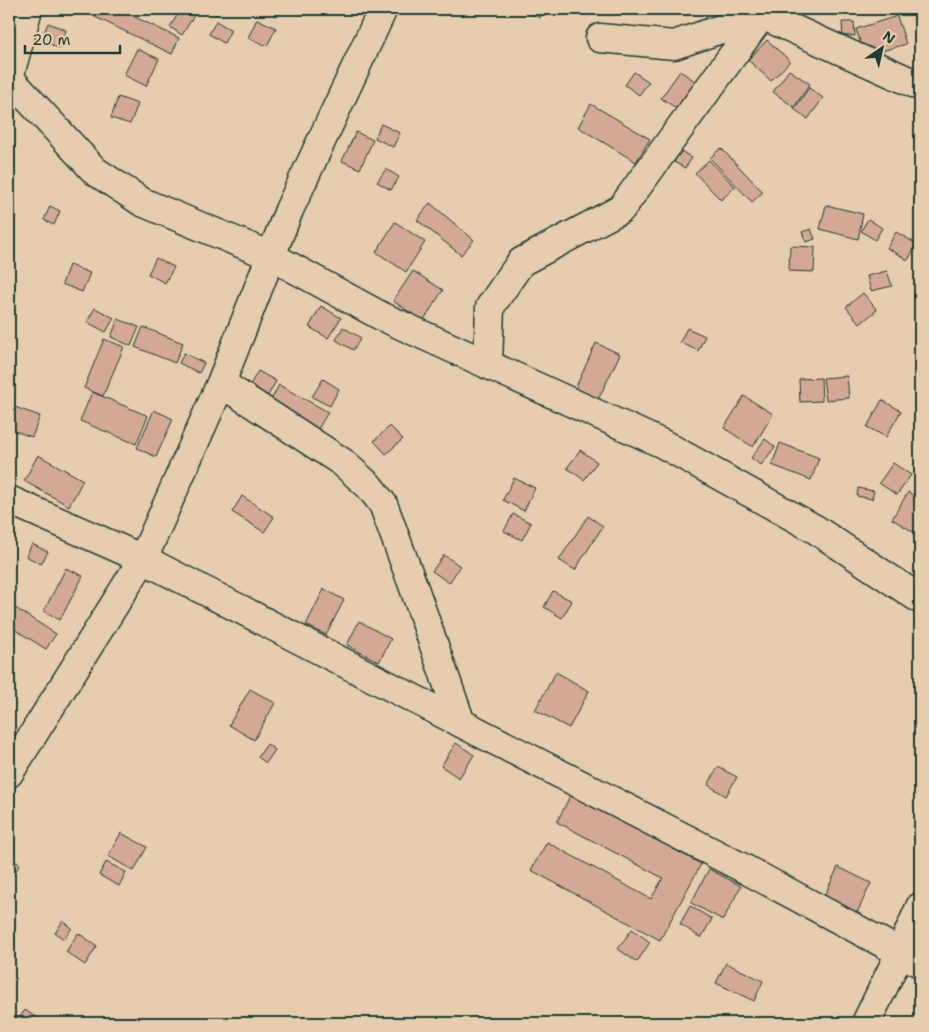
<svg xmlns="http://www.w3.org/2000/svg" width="929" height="1032" font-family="'Shantell Sans',sans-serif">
<rect width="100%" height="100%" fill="#e5cdae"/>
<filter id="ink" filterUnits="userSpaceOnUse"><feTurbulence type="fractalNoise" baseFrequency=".02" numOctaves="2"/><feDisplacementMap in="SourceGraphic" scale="10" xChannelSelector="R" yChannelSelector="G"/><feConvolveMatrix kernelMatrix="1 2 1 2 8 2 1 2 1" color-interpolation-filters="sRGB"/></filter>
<g filter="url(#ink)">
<path fill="#d3a996" stroke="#1f3d34" d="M94,9H118L179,38L172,54L91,15Z
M181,9H198L182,35L170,27Z
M521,9H544L540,18Z
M897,16L906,44L865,56L856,29Z
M257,19L276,28L267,46L248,38Z
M216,21L231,30L224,43L209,34Z
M842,22H854L855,36H843Z
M48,23L66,30L59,48L41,40Z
M767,40L790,61L771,81L748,60Z
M137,49L159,59L146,86L124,75Z
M789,70L810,84L794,107L773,92Z
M680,71L701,85L682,112L661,98Z
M634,72L649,82L639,95L625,85Z
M809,88L823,98L808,119L794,109Z
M118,97L138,104L130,124L111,118Z
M591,104L650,139L636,162L578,127Z
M381,124L400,133L393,147L375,138Z
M356,132L373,140L360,169L342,161Z
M721,148L763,192L752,202L710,158Z
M681,151L692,158L685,168L674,162Z
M709,160L735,187L721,200L695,173Z
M386,169L399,177L391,190L377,182Z
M430,203L474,240L461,255L417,220Z
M826,205L863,214L858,239L820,229Z
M50,206L60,211L54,225L44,220Z
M868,219L882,228L875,240L861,231Z
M395,222L425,242L406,272L376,252Z
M811,229L815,239L806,242L802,232Z
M896,232L917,244L908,260L887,248Z
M790,246L815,247L814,272L789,271Z
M156,258L174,267L165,283L148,274Z
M69,265L90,273L82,292L62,284Z
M413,271L443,290L423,321L393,301Z
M887,271L892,286L871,291L867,276Z
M863,293L877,310L860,324L846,307Z
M321,306L341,318L328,338L309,327Z
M95,308L114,318L106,332L87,322Z
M118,319L139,327L131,346L111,337Z
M143,327L183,343L175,363L135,347Z
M343,327L361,338L353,350L336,340Z
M687,328L705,336L698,351L680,342Z
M104,339L124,347L103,396L84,388Z
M596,343L620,354L598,400L575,389Z
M184,353L204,363L199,373L179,363Z
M258,371L276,381L265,401L247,390Z
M847,376L849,398L826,400L823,378Z
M821,378L822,401L800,402L799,379Z
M323,379L339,389L330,406L312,397Z
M279,385L328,412L318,429L270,402Z
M92,392L148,416L136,444L80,421Z
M744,396L773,414L753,447L724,428Z
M882,400L901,411L886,437L867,427Z
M9,405L40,416L32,437L9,429Z
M154,410L173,419L156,457L137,448Z
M390,426L403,439L386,454L374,441Z
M765,439L775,447L761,465L751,458Z
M780,443L819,458L811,480L772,465Z
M580,450L597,462L584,480L567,468Z
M38,455L83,480L69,506L24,481Z
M893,463L911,475L897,495L879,483Z
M514,478L535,488L524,511L503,500Z
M858,488L874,491L872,499L857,496Z
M908,492L920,499V536L892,519Z
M242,496L274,517L264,532L232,512Z
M513,514L531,523L522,540L504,531Z
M588,516L603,526L575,570L559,560Z
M32,544L48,552L41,564L26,556Z
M444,555L460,566L449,583L432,571Z
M66,568L83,576L60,620L44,611Z
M324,589L344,600L326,635L306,625Z
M553,591L572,601L562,618L544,607Z
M9,604L56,634L46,649L9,626Z
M359,621L391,639L379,662L347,645Z
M556,672L589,691L569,728L535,710Z
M250,689L275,703L254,740L229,725Z
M456,743L474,755L459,778L441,766Z
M267,744L275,750L266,763L258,757Z
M718,767L737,777L726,796L708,785Z
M571,794L701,864L660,940L531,870L547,842L651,899L663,878L557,822Z
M121,833L147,847L134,871L108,856Z
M9,858L20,864L9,884Z
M106,862L126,872L119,886L99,875Z
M838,867L871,883L855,917L822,901Z
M709,869L741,886L723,920L691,903Z
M690,906L712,919L701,938L680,924Z
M63,921L72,928L64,939L55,933Z
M632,929L650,942L637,962L618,949Z
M78,933L97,946L85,965L66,952Z
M726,963L763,981L754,1001L716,983Z
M25,1010L44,1023H16Z"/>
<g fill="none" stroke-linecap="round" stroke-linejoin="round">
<defs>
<path id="minor" d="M768,9L762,15L920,86
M9,78L95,171L142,202L271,256L381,316L663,444L815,529L920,599
M9,78L28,9
M488,365L490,307L521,262L621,209L762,15L674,45L600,38
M221,383L342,462L369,486L383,504L414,588L461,723L743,868L920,963
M9,500L143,559L461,723
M9,773L143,559L221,383L289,210L383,9
M866,1023L900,953L920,907"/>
</defs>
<use href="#minor" stroke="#1f3d34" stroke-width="31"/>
<use href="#minor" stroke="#e5cdae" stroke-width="28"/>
</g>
</g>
<rect width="929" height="1032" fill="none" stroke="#e5cdae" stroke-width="30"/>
<rect x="15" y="15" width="899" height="1002" fill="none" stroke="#1f3d34" stroke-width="2" filter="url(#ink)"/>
<g transform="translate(882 48) rotate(34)" stroke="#e5cdae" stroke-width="4" paint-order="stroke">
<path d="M0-4L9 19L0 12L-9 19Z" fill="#1f3d34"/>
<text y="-8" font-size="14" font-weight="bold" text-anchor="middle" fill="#1f3d34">N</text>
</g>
<path d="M25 45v8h95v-8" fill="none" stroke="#1f3d34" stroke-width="2.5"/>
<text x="32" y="45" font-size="15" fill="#1f3d34" stroke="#e5cdae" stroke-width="4" paint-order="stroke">20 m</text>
</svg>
